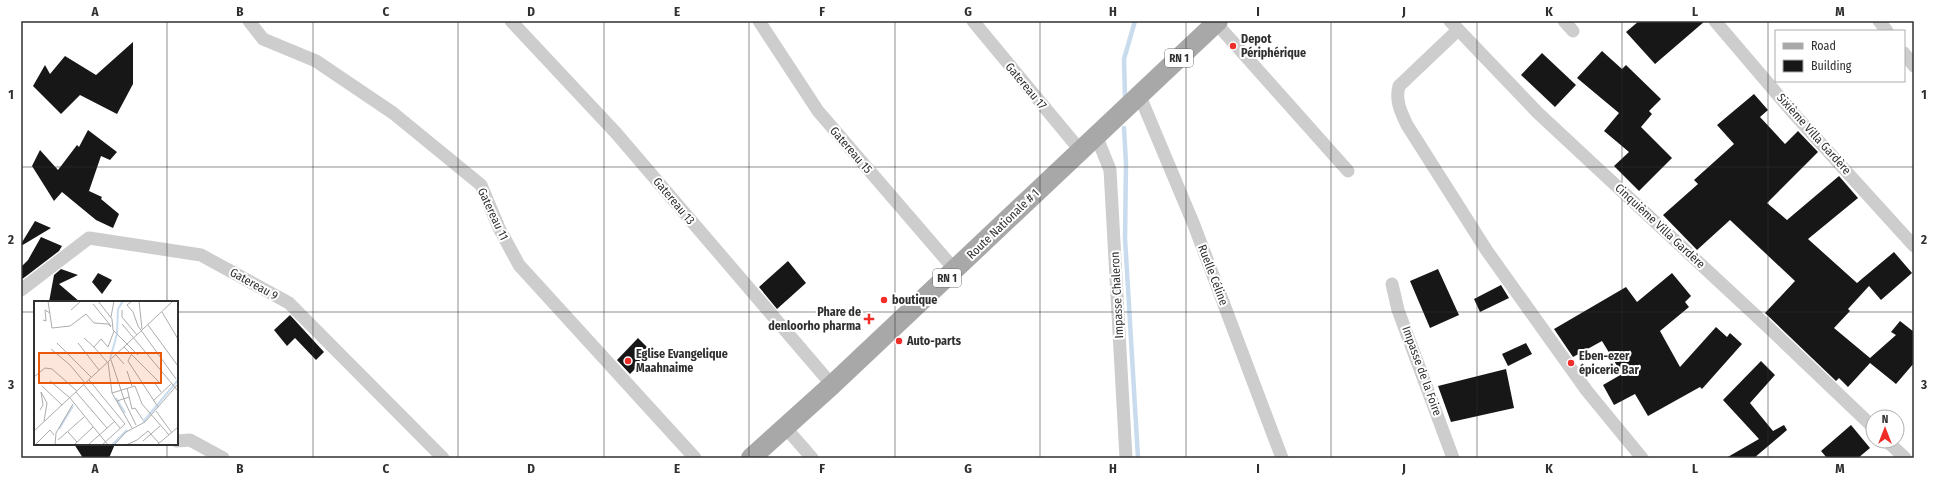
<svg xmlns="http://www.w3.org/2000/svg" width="1935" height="479" font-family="'Fira Sans Condensed',sans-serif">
<rect width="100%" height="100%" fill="#fff"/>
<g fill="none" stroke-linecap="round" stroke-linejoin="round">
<path stroke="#c9dcee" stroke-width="4.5" d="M1125,97L1124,59L1135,21
M1124,128L1126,164L1125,238L1138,458"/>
</g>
<path fill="#171717" d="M1639,21H1705L1655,64L1626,32Z
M133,42V84L117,114L80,95L61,114L33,86L45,65L50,74L65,56L96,75Z
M1602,51L1622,69L1626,65L1661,99L1649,111L1652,114L1641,127L1672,158L1639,191L1614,166L1629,152L1604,131L1619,113L1577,78Z
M1542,53L1576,85L1555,107L1521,75Z
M1754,94L1768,110L1760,117L1785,144L1798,131L1818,152L1767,203L1787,220L1839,176L1858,198L1808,239L1857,283L1894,252L1912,273L1881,300L1869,286L1848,309L1850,311L1834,328L1870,358L1896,335L1891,332L1900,321L1914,332V363L1896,384L1870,363L1848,387L1839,378L1836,381L1765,313L1795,281L1730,220L1697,250L1663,215L1698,184L1694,180L1734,144L1717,125Z
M88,130L117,152L110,160L101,156L89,191L102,197L101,199L119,214L113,228L96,220L62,192L54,201L32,166L40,150L58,170L77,145L79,147Z
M35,221L51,228L21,246V244Z
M41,237L62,246L59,251L21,280V267L28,260Z
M788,261L806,283L777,309L759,287Z
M61,269L78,275L59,284L80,302H49L54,275Z
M1438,269L1459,315L1430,328L1410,281Z
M98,273L112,280L102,294L92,282Z
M1672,273L1691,296L1685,302L1689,307L1660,331L1680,367L1716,327L1727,337L1730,333L1742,344L1702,389L1700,387L1648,416L1635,394L1614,405L1603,385L1622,374L1602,341L1573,357L1554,329L1626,287L1637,302Z
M1501,285L1509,298L1480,312L1474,299Z
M290,315L324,352L316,360L295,338L287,346L274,330Z
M638,338L652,352L630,374L617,360Z
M1526,343L1532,354L1508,366L1502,354Z
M1761,361L1775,375L1750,403L1773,431L1784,425L1787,430L1754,458H1726L1759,439L1723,400Z
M1506,369L1514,408L1451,422L1438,386Z
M1851,425L1870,448L1858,458H1827L1821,451Z
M74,444H115L109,458H83Z"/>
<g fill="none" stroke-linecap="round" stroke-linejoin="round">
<path stroke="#cdcdcd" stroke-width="13" d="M249,21L263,39L316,61L393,113L481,185L499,228L519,265L695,458
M511,21L616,133L832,385
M759,21L818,111L955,270
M973,21L1080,150
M1450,21L1538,113L1767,326L1873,427
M1564,21L1573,31
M1715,21L1795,115L1914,246
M1879,21L1887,31
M1216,23L1348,171
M1458,30L1399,86C1395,101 1401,112 1407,125L1487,251L1587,391L1642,458
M1904,53L1914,66
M1139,94L1194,225L1282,458
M1096,135L1110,170L1126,458
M1392,284L1398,310L1453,458
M21,290L89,238L201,255L289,303L443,458
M785,427L812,458
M177,441L190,440L223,458
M1887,441L1905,458"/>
<path stroke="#a8a8a8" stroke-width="20" d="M751,458L832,385L1218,21"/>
</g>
<path fill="none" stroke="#303030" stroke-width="1" stroke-opacity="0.55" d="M167,21V302M313,21V458M458,21V458M604,21V458M749,21V458M895,21V458M1040,21V458M1186,21V458M1331,21V458M1477,21V458M1622,21V458M1768,21V458M21,167H1914M21,312H35M177,312H1914M167,444V458"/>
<g fill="#ef2e2a" stroke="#fff" stroke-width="1.5">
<circle cx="1233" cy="46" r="4"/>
<circle cx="884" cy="300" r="4"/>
<path d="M867 313h4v4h4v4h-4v4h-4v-4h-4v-4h4z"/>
<circle cx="899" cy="341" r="4"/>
<circle cx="628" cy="361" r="4"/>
<circle cx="1571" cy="363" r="4"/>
</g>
<g text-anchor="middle" stroke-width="4" stroke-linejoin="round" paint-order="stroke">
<g fill="#fff" stroke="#6e6e6e" stroke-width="1">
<rect x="1165" y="49" width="28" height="18" rx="3"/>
<rect x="933" y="269" width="28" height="18" rx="3"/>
</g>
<g font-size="11" font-weight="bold" fill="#303030">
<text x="1179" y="62">RN 1</text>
<text x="947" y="282">RN 1</text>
</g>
<g font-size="12" font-weight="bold" fill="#303030" stroke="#fff" text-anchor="start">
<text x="1241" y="43">Depot<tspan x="1241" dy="14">Périphérique</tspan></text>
<text x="892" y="304">boutique</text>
<text x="861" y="316" text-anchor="end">Phare de<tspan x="861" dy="14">denloorho pharma</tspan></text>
<text x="907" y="345">Auto-parts</text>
<text x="636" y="358">Eglise Evangelique<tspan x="636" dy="14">Maahnaime</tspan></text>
<text x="1579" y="360">Eben-ezer<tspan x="1579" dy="14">épicerie Bar</tspan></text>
</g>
<g font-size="12" fill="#303030" stroke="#fff">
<text transform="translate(1026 86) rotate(50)" y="4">Gatereau 17</text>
<text transform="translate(1814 134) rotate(48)" y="4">Sixième Villa Gardère</text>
<text transform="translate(851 150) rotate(49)" y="4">Gatereau 15</text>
<text transform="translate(674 201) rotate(50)" y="4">Gatereau 13</text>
<text transform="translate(493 214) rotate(65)" y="4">Gatereau 11</text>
<text transform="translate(1003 224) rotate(-44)" y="4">Route Nationale # 1</text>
<text transform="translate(1660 226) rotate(43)" y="4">Cinquième Villa Gardère</text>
<text transform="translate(1213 275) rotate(69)" y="4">Ruelle Céline</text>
<text transform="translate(254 284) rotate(29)" y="4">Gatereau 9</text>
<text transform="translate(1117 295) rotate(-93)" y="4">Impasse Chaleron</text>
<text transform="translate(1422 371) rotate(70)" y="4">Impasse de la Foire</text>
</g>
</g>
<g transform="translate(34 301)">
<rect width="144" height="144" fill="#fff"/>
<path fill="none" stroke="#c9dcee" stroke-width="2" d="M76,58L83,33L84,8L89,0M82,97L91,112M109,121L144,79M25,128L39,105M78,144L93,129"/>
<path fill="none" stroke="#acacac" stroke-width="1" d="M14,0L18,27L36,25L52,13L60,22L74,23L77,26M64,0L78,18L79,29L104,54M98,0L93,4L99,11L104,25L142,78M105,0L108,28M59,3L77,25M37,9L47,0M88,9V16L103,34M128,11L144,38M77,16L80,0M9,19L12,20L11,9L16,12M88,23L144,90M114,24L144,65M50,37L60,46M23,42L57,76M44,42L65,69M90,46L125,81M17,48L36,64L51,82M82,54L90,63M97,54L94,60L124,106M77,59L91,101L102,124M73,61L60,46L67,38L74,46L80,30M74,61L78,92L98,127M93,70L98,85M0,76L11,67L18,68L43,90M55,79L91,123M16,80L36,97L74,144M120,81L127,91M50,84L86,127M8,85L28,104M93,87L98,108L101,107L109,119M42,91L73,127M78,92L101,85L108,103L135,134M83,100L95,96M119,100L138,82M6,109L9,104L7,91L13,102L10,120M122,110L138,132M0,130L139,0M34,131L43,141M24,139L50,116M109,140L126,125M1,144L16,129L20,134M21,144L22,132L39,103M40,144L59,126M54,144L81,120M68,144L91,123M80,144L92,131L111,121L144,83M92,144L103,139L114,130L125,142M123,144L144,126"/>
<path fill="#e8590c" fill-opacity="0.15" stroke="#e8590c" stroke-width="2" d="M5,52H127V82H5Z"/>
<rect width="144" height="144" fill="none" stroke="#303030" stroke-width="2"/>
</g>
<rect width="1935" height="479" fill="none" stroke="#ffffff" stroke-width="44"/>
<rect x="1775" y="30" width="130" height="52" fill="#ffffff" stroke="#acacac"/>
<rect x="1783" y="43" width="20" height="6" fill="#a8a8a8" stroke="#acacac"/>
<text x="1811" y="50" font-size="12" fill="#303030">Road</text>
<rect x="1783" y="60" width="20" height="12" fill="#171717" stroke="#acacac"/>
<text x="1811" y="70" font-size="12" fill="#303030">Building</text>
<g transform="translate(1885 429)"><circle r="19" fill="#ffffff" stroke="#acacac"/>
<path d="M0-3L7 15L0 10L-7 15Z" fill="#ef2e2a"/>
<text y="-6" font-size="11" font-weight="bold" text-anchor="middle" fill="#303030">N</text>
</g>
<rect x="22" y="22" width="1891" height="435" fill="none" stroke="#303030" stroke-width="1.5"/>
<g font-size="13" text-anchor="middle" font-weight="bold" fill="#303030">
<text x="95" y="16">A</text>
<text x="240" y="16">B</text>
<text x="386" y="16">C</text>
<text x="531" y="16">D</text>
<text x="677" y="16">E</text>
<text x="822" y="16">F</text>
<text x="968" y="16">G</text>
<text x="1113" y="16">H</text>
<text x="1258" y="16">I</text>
<text x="1404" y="16">J</text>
<text x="1549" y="16">K</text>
<text x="1695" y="16">L</text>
<text x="1840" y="16">M</text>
<text x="11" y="99">1</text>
<text x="1924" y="99">1</text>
<text x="11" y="244">2</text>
<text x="1924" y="244">2</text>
<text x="11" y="389">3</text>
<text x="1924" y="389">3</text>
<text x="95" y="473">A</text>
<text x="240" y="473">B</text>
<text x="386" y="473">C</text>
<text x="531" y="473">D</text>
<text x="677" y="473">E</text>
<text x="822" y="473">F</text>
<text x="968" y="473">G</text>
<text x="1113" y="473">H</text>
<text x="1258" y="473">I</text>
<text x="1404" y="473">J</text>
<text x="1549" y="473">K</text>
<text x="1695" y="473">L</text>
<text x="1840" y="473">M</text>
</g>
</svg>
